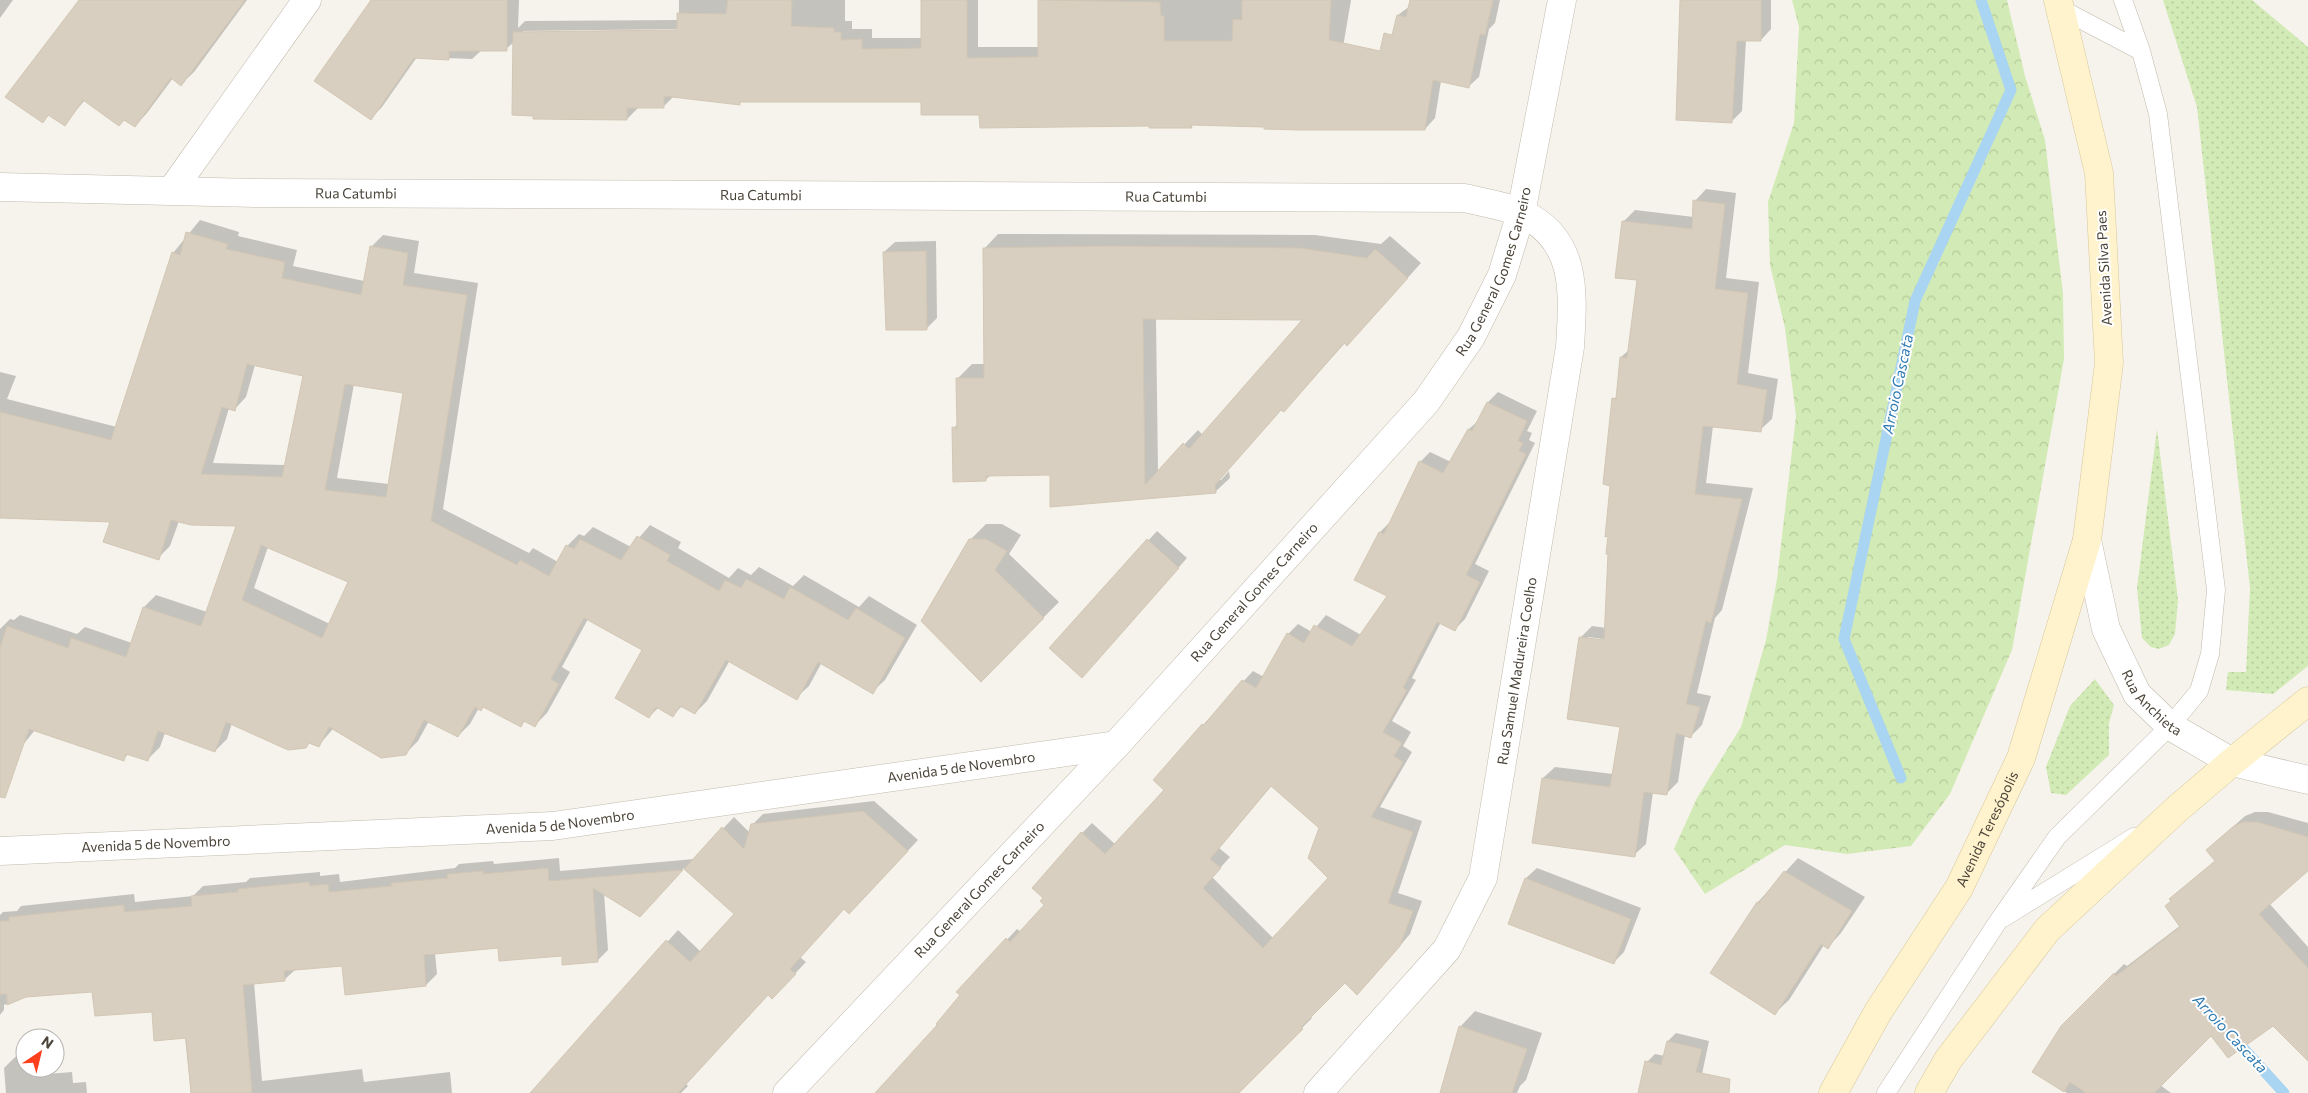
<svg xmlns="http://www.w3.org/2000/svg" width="2308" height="1093" font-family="Commissioner,sans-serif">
<defs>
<pattern id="grass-dots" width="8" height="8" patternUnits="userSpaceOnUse" patternTransform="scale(1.25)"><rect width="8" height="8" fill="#d2eab5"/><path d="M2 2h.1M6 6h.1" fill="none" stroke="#b6ca9c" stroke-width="1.8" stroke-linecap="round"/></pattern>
<pattern id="forest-crowns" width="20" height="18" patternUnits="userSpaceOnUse" patternTransform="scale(1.25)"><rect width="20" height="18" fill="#d2eab5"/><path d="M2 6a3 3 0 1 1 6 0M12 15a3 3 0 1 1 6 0" fill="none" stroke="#b6ca9c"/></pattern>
</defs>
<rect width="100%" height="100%" fill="#f6f3ec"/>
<path fill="url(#grass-dots)" d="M2163,0H2252L2308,47V666L2273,694L2226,690L2228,672H2246L2250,588L2197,107Z
M2157,429L2178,600L2175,634L2169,645L2159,649L2151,647L2142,638L2137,588Z
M2095,679L2114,705L2109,723V755L2066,795L2051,793L2046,767L2070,706Z"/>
<path fill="url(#forest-crowns)" d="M1792,0H2007L2025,76L2045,140L2063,294L2064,359L2012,650L1950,794L1911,846L1847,854L1785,845L1705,894L1674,849L1697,798L1741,727L1766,640L1777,579L1796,416L1785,328L1770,265L1768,202L1794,123L1799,27Z"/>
<path fill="#0003" fill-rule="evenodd" d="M0,0H13L0,18Z
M81,0H247L194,72L181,84L173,78L147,113L135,126L85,100L64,125L50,114L42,122Z
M373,0H519L518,28L525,21L679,20V0H845V21H852V29H872V38H922V0H978V47H1039V0H1351L1331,118L1194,124L1191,127L981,114L922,100H743L739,104L674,96L663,107L638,108L627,119L514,42L506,49L482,50L472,59L417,57L382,107L370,119ZM684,29V32L523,33V31Z
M1412,0H1500L1495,23L1489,29L1479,77L1468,87L1441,81L1435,118L1425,129L1398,15L1410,6Z
M1681,0H1771V29L1761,40H1746L1742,111L1732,121Z
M1706,189L1736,193L1726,278L1759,282L1748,373L1778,379L1772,419L1760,430L1713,426L1706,483L1753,488L1722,610L1715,618L1697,693L1711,696L1702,725L1691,736L1685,735L1678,782L1666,794L1653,792L1646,844L1634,855L1543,778L1555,767L1613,774L1621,725L1581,637L1592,626L1606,628L1614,399L1618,395L1621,357L1630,349L1638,279L1623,222L1635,210L1694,217L1695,201ZM1588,637L1610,640V642L1588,639Z
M200,220L239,232L238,236L297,250L293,266L364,281L371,247L383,235L419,241L414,273L478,283L443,509L529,553L533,548L558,562L567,546L579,534L584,536L593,527L631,547L650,525L681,542L678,548L729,578L738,568L751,575L759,567L793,586L804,575L859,607L869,596L917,625L885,680L872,692L822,662L809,686L796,698L730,660L707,701L695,713L682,706L673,715L659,707L649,717L644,649L588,619L562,667L570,672L547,713L535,725L526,720L520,726L484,706L481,709L479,708L470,724L458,736L429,721L418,741L405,754L333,729L318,746L310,742L306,746L232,723L227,739L215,751L165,733L160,747L148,759L129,753L123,760L35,730L22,746L0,739V629L10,619L14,620L20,615L77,634L85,627L132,643L144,607L156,595L207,612L238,525L179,521L170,546L158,558L112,521L0,517V372L16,376L7,399L117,427L173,253ZM255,365L304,375L285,465L213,463L229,408L234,410L246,397ZM354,384L404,392L389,484L337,478ZM268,547L350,582L330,624L254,588Z
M998,234L1315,235L1381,244L1390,236L1421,263L1361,330L1347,344L1345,343L1284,411L1285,405L1217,480H1221L1229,471L1230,478L1215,492L1111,499L1051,474L991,475L985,480L954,428L958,423V378L972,364H985L984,249ZM1156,318H1305L1203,435L1198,430L1158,472Z
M936,241L937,318L926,329L884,252L895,242Z
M1498,392L1537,411L1527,431L1532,433L1529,440L1535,443L1475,564L1489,571L1465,619L1455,629L1441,622L1412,678L1416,680L1392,721L1411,732L1403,746L1412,752L1380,807L1422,821L1398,893L1422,901L1410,934L1367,984L1357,994L1345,981L1310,1016L1312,1018L1237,1093H877L939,1025L962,995L958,992L1017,929L1021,932L1046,905L1045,898L1034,888L1082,833L1092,823L1116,845L1166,790L1203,725L1253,671L1264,677L1288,634L1298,624L1312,632L1326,615L1361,635L1389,596L1380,532L1390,522L1420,462L1430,452L1451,462L1469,429L1479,420L1488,402ZM1272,785L1320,827L1330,878L1274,939L1212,877L1230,857L1219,848Z
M986,524H1002L1021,535L1009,554L1059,602L981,680L970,540Z
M1157,531L1187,558L1091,667L1050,648Z
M874,801L918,840L860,902L844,908L800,957L806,962L783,986L769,994L686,1084L688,1086L681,1093H532L678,930L701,952L736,914L684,868L651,904L604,893L608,950L597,961L499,947L435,953L437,974L426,985L343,964L296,969L284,980L254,982L262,1081L362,1069L364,1082L450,1072L452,1093H191L185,1037L153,1011L94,991L26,996L4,1005V1010L0,1015V915L3,912L17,911L21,906L134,894L135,902L193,896L203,886L246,882L250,878L320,872V876L339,874L340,882L455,868L459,864L493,861L494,864L559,858L560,871L694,859L734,817L750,833L752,825L763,814Z
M2255,812H2268L2308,823V869L2269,903L2308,947V1060L2273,1024L2211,1034L2160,1085L2171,1093H2067L2034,1072L2062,1027L2124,964L2127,966L2181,925L2171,899L2216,860L2207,850L2245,816Z
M1798,858L1865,897L1841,933L1828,947L1824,945L1789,1000L1775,1013L1712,972L1758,902Z
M1537,868L1641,908L1624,952L1613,963L1510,923L1526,878Z
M1475,1011L1542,1033L1526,1080L1520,1086L1517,1093H1441L1460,1027Z
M1676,1033L1709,1041L1698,1093H1639L1647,1062L1655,1054L1665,1056L1668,1041Z
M25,1056V1068H45L48,1074L72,1072L73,1083L86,1082L87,1093H6L4,1068L15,1057Z"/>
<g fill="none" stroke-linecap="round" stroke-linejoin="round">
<path stroke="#a9d4f2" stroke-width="11" d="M1901,778L1844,639L1915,301L2011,90L1981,0
M2233,1037L2284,1093"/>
</g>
<path fill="#d8cfc1" stroke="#d3c7b4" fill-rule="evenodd" d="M79,0H245L181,86L171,78L135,127L124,120L119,126L83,100L65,126L48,115L43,123L5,97Z
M371,0H507V51H449V60L414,58L371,120L314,81Z
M728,0H792L791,26L834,28V32H841V40L862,39V49L921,48V0H967V58L1038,57V0L1160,2L1161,16H1164V41H1232L1233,19L1242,20V0H1331L1329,40L1380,51L1384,33L1392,35L1397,15L1406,17L1410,0H1493L1485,35L1480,34L1469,88L1433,80L1425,130H1298L1264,129V127L1191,125L1192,128H1149V126L980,128L979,115H921V102H740V105L664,96V108H627V120L533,119V116L512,115L513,32L677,30V13L726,14Z
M1680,0H1761V41H1737L1732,123L1676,120Z
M1693,200L1725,204L1715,289L1748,293L1737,384L1767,390L1761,432L1703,426L1695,494L1742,499L1711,623L1706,621L1686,704L1700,707L1691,738L1676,733L1667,795L1644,792L1635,857L1532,843L1542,778L1610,787L1620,727L1567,719L1579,637L1604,640L1608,554H1606L1608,536L1605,537L1610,486L1603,484L1612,398L1616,399L1620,357L1627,358L1637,280L1615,278L1622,221L1692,229Z
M186,232L228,244L226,249L285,262L282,278L361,295L370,246L408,253L403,285L467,295L431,521L517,565L520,560L549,576L566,545L574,549L580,539L621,560L637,536L670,555L667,561L719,591L725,580L741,588L746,579L784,599L790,587L848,620L856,608L905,638L873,694L818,662L797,700L726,660L695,714L680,706L673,717L656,707L649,718L615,698L642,650L584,618L551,679L559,684L535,727L524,721L521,727L483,707L481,711L475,707L458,737L424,720L406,755L381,758L329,727L319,747L309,743L306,748L288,750L226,722L215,752L158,731L148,761L126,754L124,761L29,729L5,798L0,797V648L7,626L68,648L71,638L126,657L143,607L201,626L236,526L191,525L171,520L159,560L103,542L110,522L0,518V412L111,440L172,252L180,255ZM247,364L303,376L282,477L201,474L222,407L235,411ZM345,384L403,393L386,497L325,490ZM261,545L348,582L322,638L242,600Z
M1109,246L1300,248L1367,258L1375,249L1408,278L1347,346L1344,343L1284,412L1281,410L1215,485L1216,493L1050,507V475L986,476V481L953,482L952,427L957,428L956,378H984L983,248ZM1143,319L1302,320L1189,449L1183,443L1145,485Z
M926,251L927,330H886L883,252Z
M1487,402L1527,421L1518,441L1523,443L1519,451L1526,454L1466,575L1480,582L1455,631L1437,622L1403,688L1407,690L1383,732L1402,743L1394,756L1403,762L1371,817L1413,832L1388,903L1413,911L1400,946L1357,995L1345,983L1301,1027L1303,1029L1239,1093H875L937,1025L936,1024L960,995L956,992L1006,938L1010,942L1044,905L1040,901L1043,898L1032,888L1081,832L1105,854L1164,790L1153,780L1202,724L1203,726L1242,680L1256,688L1287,633L1304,643L1314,625L1352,646L1387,596L1354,580L1379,532L1384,534L1419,461L1443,473L1468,429L1472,431ZM1271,786L1319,828L1308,858L1328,878L1263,948L1203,888L1221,868L1210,859Z
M969,539H986L1007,551L995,570L1044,618L981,682L921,621Z
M1147,539L1179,568L1082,678L1049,648Z
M863,811L908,851L849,914L844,909L790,969L796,974L772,999L768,995L678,1093H530L666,940L690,962L734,914L684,869L722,827L744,849L751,824Z
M2243,822H2257L2308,837V871L2259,914L2308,968V1061L2273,1026L2228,1058L2211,1036L2154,1093H2086L2070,1082L2064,1092L2032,1072L2061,1026L2114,973L2116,976L2180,927L2165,906L2171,901L2169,899L2215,861L2206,850L2234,826Z
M548,868L549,881L683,870L640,917L593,888L598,962L562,965V956L499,961L498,948L424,955L426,986L345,995L342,966L284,971L285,981L243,985L252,1093H191L186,1038L154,1041L152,1012L95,1016L92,992L26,997L7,1005V994H0V921H9V917L124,905V912L192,906L191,896L238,892V889L309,882L310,886L328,884L329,892L392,886L391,883L448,878L447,874L483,871V874Z
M1784,871L1852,911L1828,949L1821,944L1775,1015L1710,973L1757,902L1759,903Z
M1525,878L1631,919L1614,964L1508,924Z
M1459,1026L1527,1049L1512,1093H1440Z
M1667,1041L1702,1049L1696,1072L1730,1079L1729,1093H1638L1645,1061L1661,1065Z"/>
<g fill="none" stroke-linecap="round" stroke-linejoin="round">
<defs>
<path id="service" d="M2061,9L2141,51
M2003,918L2134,837
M1886,1093L1997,923L2057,837L2170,726L2199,691L2210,654L2216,590L2158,114L2141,51L2123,0"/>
<g id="minor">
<path id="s1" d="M0,187L258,193L1465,198C1483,203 1504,205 1521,213C1579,239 1573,295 1570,347L1483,878L1447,949L1318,1093"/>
<path d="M172,190L307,0"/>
<path id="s2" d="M0,851L553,826L1116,745"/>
<path id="s3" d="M787,1093L1116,745L1426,402L1471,337L1502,275L1521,213L1562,0"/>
</g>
<g id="tertiary">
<path id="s4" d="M2087,540L2106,629L2137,694L2170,726L2232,762L2308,780"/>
</g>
<g id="secondary">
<path id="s5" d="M1833,1093L1878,1012L1959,888L2021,758L2087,540L2109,363L2099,173L2058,0"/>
<path d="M1929,1093L1948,1060L2047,930L2177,809L2232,762L2308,701"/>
</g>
</defs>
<use href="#service" stroke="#c2bbae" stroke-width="19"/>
<use href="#minor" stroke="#c2bbae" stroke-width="29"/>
<use href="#tertiary" stroke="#c2bbae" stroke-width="29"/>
<use href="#secondary" stroke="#d6c79b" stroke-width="29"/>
<use href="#service" stroke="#fff" stroke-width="18"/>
<use href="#minor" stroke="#fff" stroke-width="28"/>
<use href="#tertiary" stroke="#fff" stroke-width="28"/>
<use href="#secondary" stroke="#fff3cd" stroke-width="28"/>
</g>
<g text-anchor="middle" stroke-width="4" stroke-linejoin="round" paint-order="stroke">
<g font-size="14" fill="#4b4439" stroke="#fff">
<text dy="5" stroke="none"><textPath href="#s1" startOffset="356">Rua Catumbi</textPath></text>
<text dy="5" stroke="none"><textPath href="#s1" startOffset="761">Rua Catumbi</textPath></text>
<text dy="5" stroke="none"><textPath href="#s1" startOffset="1166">Rua Catumbi</textPath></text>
<text transform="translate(2104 268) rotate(-93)" y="5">Avenida Silva Paes</text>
<text dy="5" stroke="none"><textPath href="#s3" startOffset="1090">Rua General Gomes Carneiro</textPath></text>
<text dy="5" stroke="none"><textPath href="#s3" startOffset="685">Rua General Gomes Carneiro</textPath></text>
<text transform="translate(1517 671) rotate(-81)" y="5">Rua Samuel Madureira Coelho</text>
<text dy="5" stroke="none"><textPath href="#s4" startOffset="179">Rua Anchieta</textPath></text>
<text dy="5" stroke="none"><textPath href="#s2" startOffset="966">Avenida 5 de Novembro</textPath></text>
<text dy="5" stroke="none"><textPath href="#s2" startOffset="561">Avenida 5 de Novembro</textPath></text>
<text dy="5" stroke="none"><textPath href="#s5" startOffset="306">Avenida Teresópolis</textPath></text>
<text dy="5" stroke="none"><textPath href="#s2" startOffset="156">Avenida 5 de Novembro</textPath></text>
<text dy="5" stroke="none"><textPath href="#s3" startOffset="280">Rua General Gomes Carneiro</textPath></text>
</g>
<g font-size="15" font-style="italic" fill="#2e7ab2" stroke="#fff">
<text transform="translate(1898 384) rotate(-78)" y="5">Arroio Cascata</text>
<text transform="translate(2230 1034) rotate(47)" y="5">Arroio Cascata</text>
</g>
</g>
<g transform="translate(40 1053) rotate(35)"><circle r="24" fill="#ffffff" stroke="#b7b4b0"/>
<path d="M0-4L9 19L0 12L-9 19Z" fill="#fc3f1d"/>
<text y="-8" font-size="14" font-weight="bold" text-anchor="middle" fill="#4b4439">N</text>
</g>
</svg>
